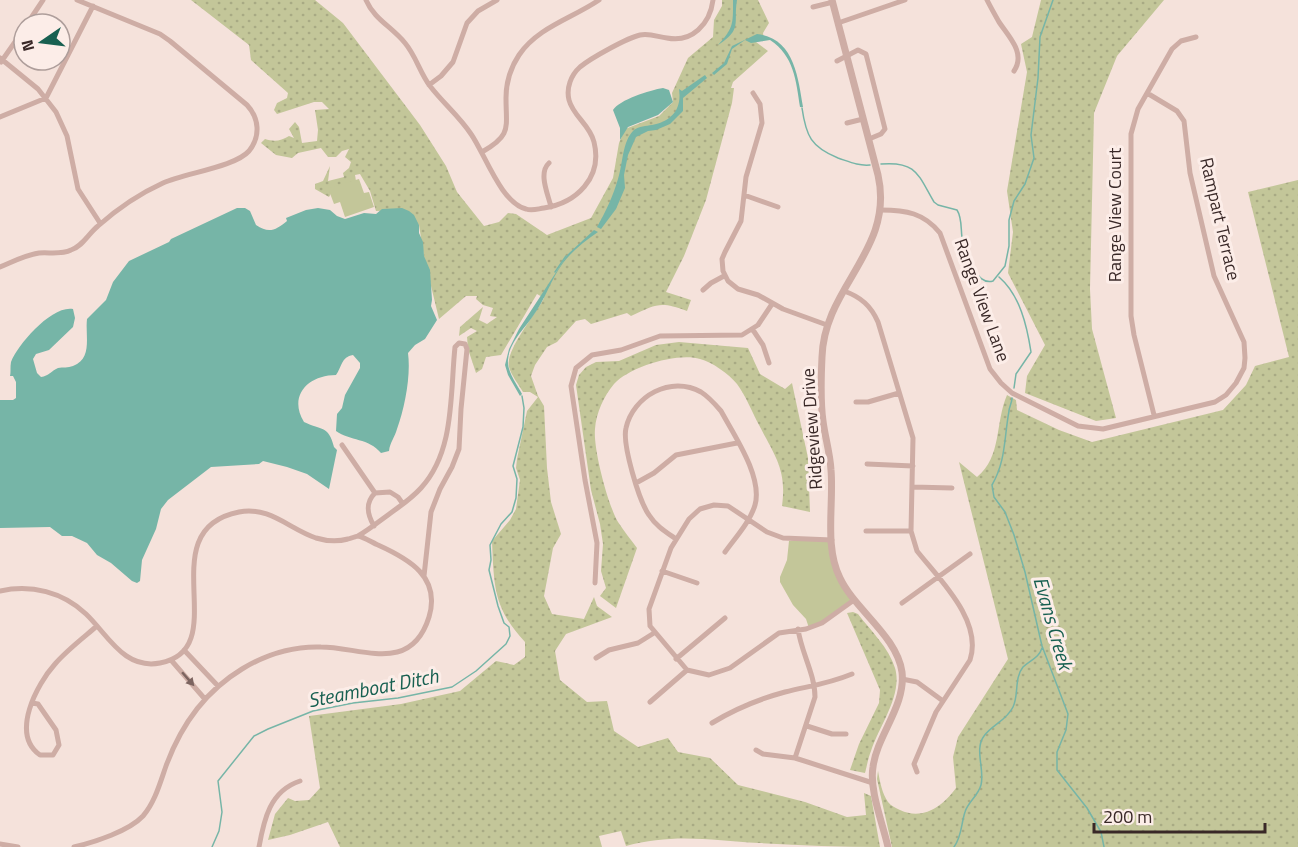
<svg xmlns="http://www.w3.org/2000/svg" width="1298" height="847" font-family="'Titillium Web',sans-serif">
<defs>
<pattern id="grass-dots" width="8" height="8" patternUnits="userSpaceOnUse" patternTransform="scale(1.5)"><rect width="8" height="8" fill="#c3c699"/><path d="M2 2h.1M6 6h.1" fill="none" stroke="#a8aa84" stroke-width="1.8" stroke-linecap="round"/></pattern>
</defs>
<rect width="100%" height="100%" fill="#f5e2db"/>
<path fill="url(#grass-dots)" d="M191,0H315L343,23L420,125L446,166L457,192L484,226L499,222L508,213L516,214L547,235L591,218L613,178L619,143L625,129L659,116L673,102L672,93L688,58L713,37L714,20L722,6V0H758L769,23L763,33L764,40L756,42L768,51L733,82L731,88H734L732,103L706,200L684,256L666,292L691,300L687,311C660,301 657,304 631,316L627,313L591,324L585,319L576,321L557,342L547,347L535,365L531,376L538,396L544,406L547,468L551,502L561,534L553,548L544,596L552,614L584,619L594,597L597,606L612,617L566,634L555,651L560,680L587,702L607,701L614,731L638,747L668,738L678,752L710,758L738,785L805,802L847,817L866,815L864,793L871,796L880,847C840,847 800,845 759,843C712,840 672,833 626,846L621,831L599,836L602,847H340L328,822L290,835L268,840L275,814L288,798L295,801L309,800L320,788L309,716L401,704L460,691L496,661L514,665L525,657V642C493,608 494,585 492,541L510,520L516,509L520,480L516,468L517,459L527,411L538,397L530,392H523C519,385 511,375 509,367C505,350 536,314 544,298L537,294L501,355L486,357L482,369L476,373L468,349L467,337L477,331L471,328L459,336L460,327L483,307L479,320L487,324L497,317L490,316L493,308L483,305L476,299L477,296H466L439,319L424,257L419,225L403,210L376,211L370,191L360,174L355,175L356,181L333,190L329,197L315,189V184L323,181L330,166L328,181L344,177L343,173L349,168L351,162L345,157L349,149L342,151L336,157H328L321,148L298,153L292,158L276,155L261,143L265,139C274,142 281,141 289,136L294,138L289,129L295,122L299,127L302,143L317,141L318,130L315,110L329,109L322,102H314L277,114L274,110L277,103L287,98L288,93L251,60L249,45Z
M1041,0H1164L1117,56L1094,113L1090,289L1092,329L1116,418L1096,421L1025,393L1027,376L1045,345L1008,273L1013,232L1007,191L1027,72L1021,44L1032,37Z
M1298,180V847H892L877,779L878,771C880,782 882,793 888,802C891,806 896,808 900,810C923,821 943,806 956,788L953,757L958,737L1008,659L959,462L977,477C1002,457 995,422 1007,395L1016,400L1017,410L1059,430L1092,442L1223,410L1246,385L1255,366L1289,357L1248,192Z
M679,342L748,348L760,374L785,389L792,383L808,458L810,512L782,506C787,470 775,456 759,425C752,412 746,396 737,384C729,374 712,362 700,359C678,352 629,367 614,384C604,396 596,413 595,429C593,449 608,505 618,522C624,531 631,540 637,548L616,608L600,596L606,588L601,571L603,544L600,524L591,490L576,385L579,375L586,367L596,362L619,361L656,345Z
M853,612L858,614C871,631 889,648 895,668C903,695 879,726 871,751C868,758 867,766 865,773L850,770L859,744L879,703L880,690L847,613Z"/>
<path fill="#c3c699" d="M359,179L364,193L369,192L374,207L345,217L340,202L334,204L328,188Z
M800,539L832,540L833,558L854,600L828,619L809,628L806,619L793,605L780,582V577L787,560L789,541Z"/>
<path fill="#76b5a7" d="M733,0H737C733,23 743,29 718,45C734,28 733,23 733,0Z
M757,34C794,38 798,77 803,107H800C796,80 794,56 770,40L751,43L745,40L732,49L727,64L714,75L712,73L724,63L732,46Z
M705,75L707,78L683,98V111L670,124L656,130L648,131L636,137L628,155L624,175L625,188L616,209L601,229L597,227C606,211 613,196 618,179C623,164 622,141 634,130C639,126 646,126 652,125C672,121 682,109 679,89L682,91Z
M663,88L669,90L673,102L658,115L628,127L620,140V128L613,110C619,100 650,90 663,88Z
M237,208H245L250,211L256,225C269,234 276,230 287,221L286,218L306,210L318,208L330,210L337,216L345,219L364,213L376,214L382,209L402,208L409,211L414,215L419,225V233L423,242L424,256L430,270L432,300L431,306L437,320L425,339L415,345L408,353C411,375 405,407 397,429C395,437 390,442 389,451L381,453C369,438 350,441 336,431L337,414L342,408L345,395L360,368V363L353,355C341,357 342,367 336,375C308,375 288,396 304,422C320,430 329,425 334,447L337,450L329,489L307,474L287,467L263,461L259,464L211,467L168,500L161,509L156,529L142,560L140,581L137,583L132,581L111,563L97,555L87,543L72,536H62L50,527L0,528V400H13L16,398V382L13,376H10C11,372 10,367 11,362C18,344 52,305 73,309L75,318L73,327L49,350L36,354L33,359L37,373L41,377C49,376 51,371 58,368C63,367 68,368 73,366C93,358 85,336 87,319L106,300L113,282L129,261L169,242L171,239Z
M594,230L598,232C585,241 572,251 563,263C551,279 545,300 533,316C524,329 509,343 508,360C507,372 517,384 522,394L520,396L508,375L505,365L509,349L519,329L568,254Z"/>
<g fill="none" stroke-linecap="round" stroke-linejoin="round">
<path stroke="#76b5a7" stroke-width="1.5" d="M802,108C806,136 811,147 838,158C850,162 858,166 870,165
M881,164C917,161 918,175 934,202L938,205L957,210C963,219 960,232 963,243C966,256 977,286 993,281L1005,266L1009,246V220L1014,201L1025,184L1034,158L1031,135L1038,78L1040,37L1053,0
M555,272L566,256
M999,277C1020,295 1027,326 1031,352L1016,374L1014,388
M1012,398C1012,403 1009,407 1009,411C1004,438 1006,461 992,485L994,497L1005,512L1014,535L1025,572L1042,646L1068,714L1066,730L1057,752V770L1087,808L1101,832L1104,847
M212,847L219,831L222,812L218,781L254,736L268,729L313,711L353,703L398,698L452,687L476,671L506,644L510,636L509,627L504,623L498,606L489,570L491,560L490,545L501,524L512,512L516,498L517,479L513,466L523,427L524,408L522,396
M954,847C962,836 961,824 965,812C968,802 978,796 981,785C985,770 974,749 984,736C992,725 1007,720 1013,707C1019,695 1014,678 1023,667C1030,660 1039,658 1042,648"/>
<path stroke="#ceada5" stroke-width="5" d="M366,0C374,19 392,27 405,43C416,56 420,73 430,86C443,103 459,116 471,134C485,154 501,203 526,209C532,211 537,209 544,208C576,203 603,178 594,142C590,125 573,116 569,100C566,88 571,75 580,67C591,58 627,38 640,35C650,33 658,37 667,38C692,43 710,24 713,0
M987,0C991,8 995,15 999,22C1009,37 1026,53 1014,71
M813,7L833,2
M838,23L905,0
M27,24L43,0
M0,58L38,89L56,112L67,136L78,189L100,223
M837,61L858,50L866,54L885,129L881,134L869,139
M1,62L24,29
M429,85L441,76L453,62L467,23L478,11L497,0
M753,93L760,104L762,123L746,177L741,221L725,252L722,259L723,271L728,281L738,289L758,295L783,309L827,325
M0,117L46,98L93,6
M847,123L863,119
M482,152C512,135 506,128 506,98C506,83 511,67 519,55C538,27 573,18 599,0
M549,163C538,173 548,194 551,207
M744,195L778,207
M881,210C906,210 924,213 940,233L990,369L1001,383L1012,393L1078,426L1103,429L1215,402L1226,395L1236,383L1244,368L1245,358L1244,342L1214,276L1190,173L1184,121L1177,111L1147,93
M0,267C12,262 25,255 39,253C49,252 61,255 71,250C83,246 88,234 98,226C116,210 141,193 163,183C185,173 235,167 249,151C261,136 259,118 247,105L170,41L160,34L77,0
M703,290L711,283L724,276
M844,291C861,297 871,306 878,322L913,438L911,531L917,551C940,580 983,621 970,660L936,712L914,764L917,772
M753,330L763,345L769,363
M856,402H868L899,393
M1154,415L1134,335L1131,316V134L1138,109L1172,49L1181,41L1196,37
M342,445L375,493
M867,464L913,466
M636,483L654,473L676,455L737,443
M913,487L952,488
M374,526C367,514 365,503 375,493L390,492L398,497L403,504
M866,531H911
M358,536C370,529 381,520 392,512C402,505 412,498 421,488C455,451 450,394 455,347L459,343L465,344L467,349L461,409L459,449L452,467L440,489L431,512L424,576
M676,539C666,532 656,526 649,515C639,501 622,444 626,428C633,396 671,375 701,392C709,397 715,404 721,411C734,435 763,477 755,505C750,522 735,538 725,552
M832,540L783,538L767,532L728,506L714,505L700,509L689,519L671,548L649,609L650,626L687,670L709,675L730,668L779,633L806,629L822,623L854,600
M662,571L697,583
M595,583L597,543L585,480L571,386L576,368L592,355L621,350L660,336L742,335L758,325L772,304
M0,591C31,584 63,592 86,614C108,635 124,670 160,663C236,649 148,530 239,512C270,506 289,529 316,538C326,541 337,542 348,539C349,539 357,536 358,536C364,537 373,543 378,545C409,559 441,577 429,617C411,675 361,647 321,647C293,646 265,655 242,669C204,692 181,725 166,766C160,783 155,802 143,816C129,831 95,842 74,847
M902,603L970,554
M184,650L218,686
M596,658L609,650L638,643L654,633
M676,659L725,618
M171,660L204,698
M902,679L917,682L943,701
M650,702L687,670
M32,703L38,704L56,730L59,745L53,755H40C10,734 37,684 55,664C67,650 83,638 97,626
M712,723C735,709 759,699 785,692C809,686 828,684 852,674
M807,726L832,734H846
M756,750L763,754L795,758L873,783
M795,758L815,697C815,674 801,652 798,629
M0,844L18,847
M259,847C264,819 270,791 300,781"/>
<path stroke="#ceada5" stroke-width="7" d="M832,0L878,175C895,250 824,286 822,357C821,378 820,400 823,421C825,437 830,453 831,470C834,504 824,546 840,578C855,610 897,636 902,672C906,706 877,735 873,767C869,790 883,824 888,847"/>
</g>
<defs><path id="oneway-solid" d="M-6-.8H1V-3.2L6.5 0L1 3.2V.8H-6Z" transform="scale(1.5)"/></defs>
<use fill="#7c6460" href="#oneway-solid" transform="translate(188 679) rotate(49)"/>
<g text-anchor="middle" stroke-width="6" stroke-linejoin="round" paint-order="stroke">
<g font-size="18" fill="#392827" stroke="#fcede8">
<text transform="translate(1115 215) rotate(-90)" y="6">Range View Court</text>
<text transform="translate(1220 219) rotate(77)" y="6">Rampart Terrace</text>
<text transform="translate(982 300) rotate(70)" y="6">Range View Lane</text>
<text transform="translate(812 429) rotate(-94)" y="6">Ridgeview Drive</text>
</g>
<g font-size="20" font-style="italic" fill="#186051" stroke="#fcede8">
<text transform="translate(1053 623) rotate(74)" y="7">Evans Creek</text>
<text transform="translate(373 688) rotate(-11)" y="7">Steamboat Ditch</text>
</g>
</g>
<g transform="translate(42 42) rotate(256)"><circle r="28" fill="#fcede8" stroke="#ae9e9b" stroke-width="1.5"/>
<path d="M0-4.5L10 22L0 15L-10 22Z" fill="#186051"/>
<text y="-9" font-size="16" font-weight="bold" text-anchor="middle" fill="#392827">N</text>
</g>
<path d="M1094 823v9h171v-9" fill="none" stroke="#392827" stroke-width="3"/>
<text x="1103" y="823" font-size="18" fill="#392827" stroke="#fcede8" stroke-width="4.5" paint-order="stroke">200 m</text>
</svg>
